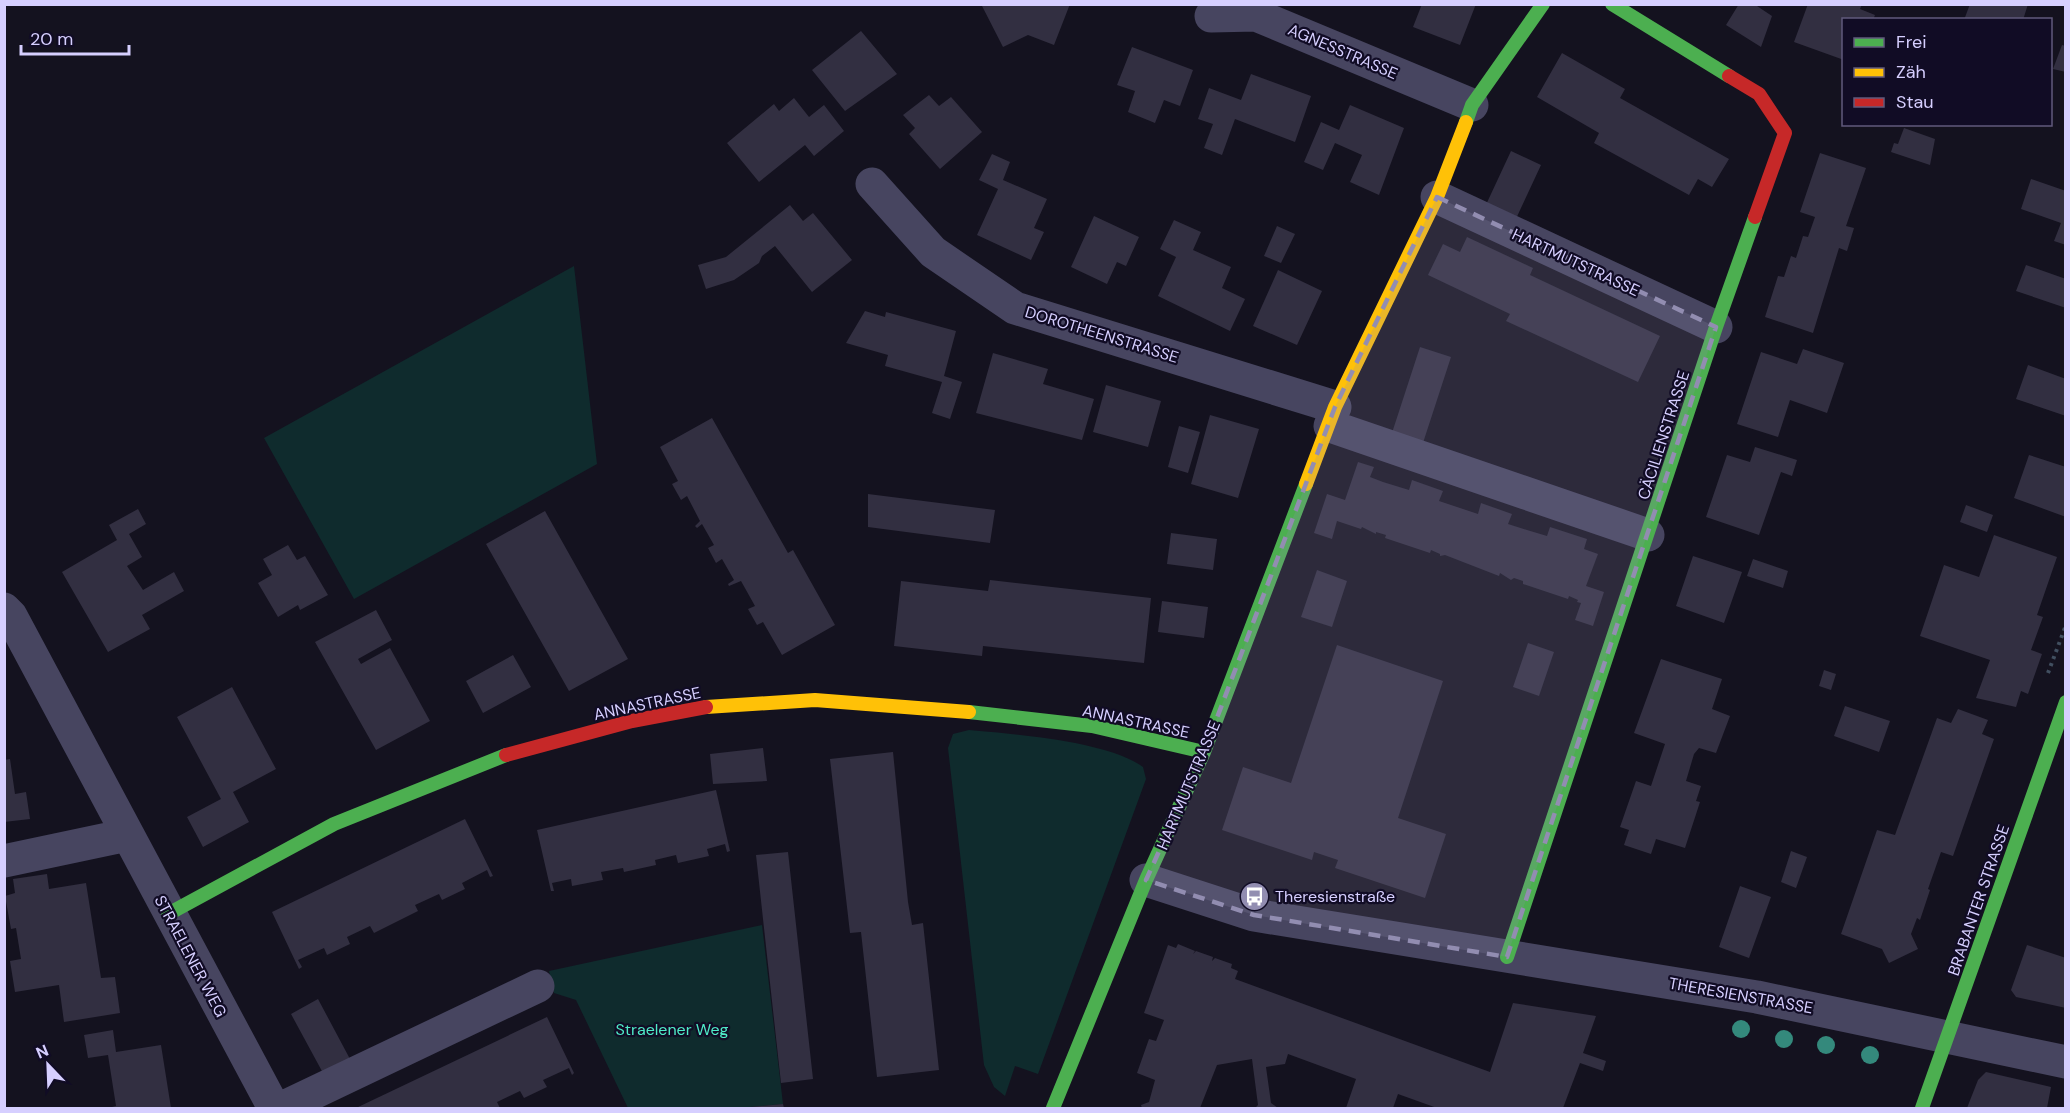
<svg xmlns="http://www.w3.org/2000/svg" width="2070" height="1113" font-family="'DM Sans',sans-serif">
<rect width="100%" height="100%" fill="#14121f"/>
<path fill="#0f2b2d" d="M574,266L597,464L354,599L264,438Z
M969,730C1014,734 1108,741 1143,767L1146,779L1038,1074L1015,1066L1005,1096L994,1087L984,1065L948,748L953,734Z
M762,925L783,1104L739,1108H628L576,1000L554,993L549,971Z"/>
<path fill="#322f41" d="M981,4H1070L1054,45L1028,35L1003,47Z
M1422,4H1476L1460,45L1413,27Z
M1739,4H1754L1772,16L1761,47L1726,25Z
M1808,4H1862L1860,9L1875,15L1873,20H1844V60L1794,42Z
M1970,4H2028L2023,20H1964Z
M861,31L897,74L845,111L812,70Z
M2062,45L2066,46V72L2053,69Z
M1132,47L1193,70L1180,106L1164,100L1155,123L1128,112L1135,91L1117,85Z
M1562,53L1625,89L1620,98L1729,159L1712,187L1698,179L1689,195L1594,143L1599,133L1537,97Z
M1251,74L1311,96L1295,142L1235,119L1222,155L1204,148L1213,124L1198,119L1209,88L1241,100Z
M929,95L939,106L951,97L982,132L940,169L909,134L915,128L903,115Z
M794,98L809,117L824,105L844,131L814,156L805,145L759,182L727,143L774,104L779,111Z
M1350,105L1404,128L1379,195L1350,182L1362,155L1335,143L1323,170L1304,162L1321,122L1339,130Z
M1904,128L1935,139L1930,165L1891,152L1894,143L1898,144Z
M1511,151L1541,165L1514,223L1484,209Z
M1820,153L1866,168L1846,226L1854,228L1847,251L1839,248L1813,333L1765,317L1778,276L1784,277L1791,256L1796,258L1803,236L1808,237L1815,217L1800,212Z
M992,154L1010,162L1003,180L1047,199L1034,228L1044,232L1031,260L977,235L998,189L979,180Z
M2031,179L2066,191V245L2054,241L2061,223L2021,209Z
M790,205L803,221L813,213L852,260L812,292L775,246L762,256L759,263L734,280L706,289L698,265L726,257Z
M1094,216L1139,237L1126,266L1117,262L1107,284L1071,267Z
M1174,220L1201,232L1193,250L1231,267L1222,288L1245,299L1230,331L1158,296L1176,257L1160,249Z
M1277,226L1295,234L1281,263L1264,256Z
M1467,237L1533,268L1530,275L1660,336L1638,382L1506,321L1510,314L1428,275L1443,244L1460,252Z
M2026,265L2066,279V308L2016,291Z
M1278,270L1322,291L1297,345L1253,326Z
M865,311L885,317L886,312L956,331L944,376L962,382L950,419L932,413L942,382L885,366L888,355L846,343Z
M1420,347L1451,357L1421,449L1390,439Z
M1803,349L1844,363L1827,413L1790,400L1778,437L1737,424L1761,352L1797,364Z
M993,353L1048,369L1043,384L1094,399L1082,440L976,413Z
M2028,365L2066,379V416L2016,399Z
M1106,385L1161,401L1148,447L1093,432Z
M1210,415L1259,429L1238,498L1191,484Z
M712,418L788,553L793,550L835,625L782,655L763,622L757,625L748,609L755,606L741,581L729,586L728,584L734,580L722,559L716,563L708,548L714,545L702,524L697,528L695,526L700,521L687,496L681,500L672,484L678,481L660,447Z
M1179,426L1200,432L1188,473L1168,467Z
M1755,447L1797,460L1792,476L1781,472L1759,535L1706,517L1727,455L1750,462Z
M2029,455L2066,467V517L2014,498Z
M1358,462L1374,467L1370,477L1383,482L1409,490L1412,480L1443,491L1439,501L1478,514L1481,503L1512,514L1508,524L1527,530L1547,536L1550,527L1587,539L1584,549L1598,554L1586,586L1604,592L1593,626L1575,620L1581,603L1577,602L1578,600L1569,596L1568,599L1523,584V581L1514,578L1511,580L1500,573L1499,576L1445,555L1440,556V554L1431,550L1430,553L1385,538L1386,535L1376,532V534L1362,527L1361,529L1337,521L1332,539L1314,533L1327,494L1345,500Z
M868,494L995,510L990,543L868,527Z
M1966,505L1993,515L1987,532L1960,522Z
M138,509L146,524L129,534L142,557L127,566L143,590L174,572L184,591L142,615L150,629L108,652L62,572L117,540L109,525Z
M545,511L628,659L569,691L486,544Z
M1171,533L1217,539L1213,570L1167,564Z
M1994,535L2057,557L2037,615L2043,617L2031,650L2042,654L2028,694L2021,691L2016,707L1976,698L1990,660L1920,636L1944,565L1979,577Z
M288,545L297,560L305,556L328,595L300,610L298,605L278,617L258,583L272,575L263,559Z
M1693,556L1742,572L1724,623L1676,606Z
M1753,559L1788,571L1783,588L1747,576Z
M1317,570L1347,581L1332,627L1301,617Z
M990,580L1151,598L1144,663L983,646L982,656L894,646L901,581L988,591Z
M1162,601L1208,607L1204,638L1158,632Z
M376,610L392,640L358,659L361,664L390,648L430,721L376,750L315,642Z
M1528,643L1554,652L1539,696L1513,687Z
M1337,645L1443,681L1398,818L1446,834L1425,898L1335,868L1338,860L1314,852L1312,860L1222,830L1243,767L1291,783Z
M513,655L531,687L483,713L466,681Z
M1661,659L1722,679L1712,709L1730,716L1716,753L1699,748L1694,754L1686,781L1701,786L1696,801L1700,802L1685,848L1656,839L1651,854L1624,845L1629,830L1620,827L1636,781L1651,786L1665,744L1634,733Z
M1824,670L1836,674L1831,690L1819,686Z
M232,687L276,769L233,792L249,822L203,847L187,817L221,799L177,717Z
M1845,706L1890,721L1879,752L1834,736Z
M1958,709L1988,720L1982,734L1994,739L1953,856L1941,852L1928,889L1930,890L1920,920L1917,918L1911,934L1918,949L1889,963L1882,949L1841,934L1877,830L1895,835L1937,718L1951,723Z
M763,748L767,781L713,784L710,754Z
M893,752L908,902L912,925L923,923L939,1070L877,1077L861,932L850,933L830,759Z
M10,759L15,794L26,792L30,819L4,822V760Z
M716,790L730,851L727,852L725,844L707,849L709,856L678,863L676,855L655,860L656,865L624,872L623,868L601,872L603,880L572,886L571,879L552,883L554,891H551L537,830Z
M465,819L493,876L490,877L487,870L462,883L465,889L442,900L439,894L415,905L418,911L374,933L370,926L347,937L350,944L327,955L324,948L298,960L302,967L299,969L272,912Z
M1791,851L1807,857L1796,888L1781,882Z
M788,852L813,1079L781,1083L756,855Z
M47,874L49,889L86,883L101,978L115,977L120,1013L64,1022L59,985L15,992L10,961L21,959L16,928L11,929L5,896L15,893L13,879Z
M1740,886L1771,897L1749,958L1719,947Z
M1178,944L1195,951L1193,954L1196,951L1213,957L1212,961L1215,958L1232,964L1231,968L1238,971L1235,979L1490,1072L1513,1003L1596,1016L1583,1053L1606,1061L1603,1071L1580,1063L1563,1108H1437L1398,1094L1393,1108H1346L1356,1079L1288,1054L1285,1064L1266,1067L1271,1103L1278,1108H1255L1258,1105L1252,1059L1217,1065L1200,1108H1142L1141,1105L1149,1102L1155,1080L1137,1073L1149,1039L1156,1041L1164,1020L1144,1013L1168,945L1176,948Z
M2027,945L2066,958V1008L2016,997L2011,990Z
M318,999L350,1059L323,1073L291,1014Z
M547,1017L574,1073L572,1075L569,1068L543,1080L547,1087L524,1098L520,1091L497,1102L500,1108H356Z
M113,1030L116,1052L161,1045L171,1108H108L116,1106L108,1055L88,1058L84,1035Z
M1986,1072L2051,1087L2047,1108H1967L1978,1080Z
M783,1104L784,1108H751V1107Z"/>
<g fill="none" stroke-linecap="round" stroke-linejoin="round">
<path stroke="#414f60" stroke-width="4" stroke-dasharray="3 4.5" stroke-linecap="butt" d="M2048,673L2066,625"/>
<path stroke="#474560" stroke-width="33" d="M1211,16L1256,15L1472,105
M872,184L933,252L1015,308L1335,407
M1437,197L1716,327
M1330,426L1648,535
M4,609L11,616L274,1108
M4,861L127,835
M1146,880L1254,915L1757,997L2066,1062
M282,1108L538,986"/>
<path stroke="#4caf50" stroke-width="14" d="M1612,4L1729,76
M1466,122L1472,105L1543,4
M969,712L1092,726L1204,752
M168,914L334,824L506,755
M1507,957L1716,327L1755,217
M1053,1108L1146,880L1204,752L1306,484
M1922,1108L2066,702"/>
<path stroke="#ffc107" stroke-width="14" d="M1306,484L1335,407L1437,197L1466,122
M706,707L815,700L969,712"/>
<path stroke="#c62828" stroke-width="14" d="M1729,76L1759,94L1785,133L1755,217
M506,755L632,721L706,707"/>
</g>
<g fill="#34897c">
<circle cx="1741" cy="1029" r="9"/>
<circle cx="1784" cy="1039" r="9"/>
<circle cx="1826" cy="1045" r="9"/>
<circle cx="1870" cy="1055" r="9"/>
</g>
<path fill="#928db1" fill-opacity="0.2" stroke="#928db1" stroke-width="4.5" stroke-dasharray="12 8" stroke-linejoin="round" d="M1437,197L1716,327L1507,957L1254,915L1146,880L1204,752L1335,407Z"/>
<defs>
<symbol id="bus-disc" viewBox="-11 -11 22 22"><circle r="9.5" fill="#928db1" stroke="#110c25"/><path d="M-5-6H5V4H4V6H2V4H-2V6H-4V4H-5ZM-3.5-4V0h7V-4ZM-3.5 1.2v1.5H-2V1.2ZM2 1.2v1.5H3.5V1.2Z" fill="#fff"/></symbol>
</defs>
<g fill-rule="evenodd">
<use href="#bus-disc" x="1238" y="880" width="33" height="33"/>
</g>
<g text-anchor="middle" stroke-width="4.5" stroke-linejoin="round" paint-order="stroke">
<g font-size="16" fill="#d6cfff" stroke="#110c25">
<text transform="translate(1343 51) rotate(23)" y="6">AGNESSTRASSE</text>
<text transform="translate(1576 262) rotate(25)" y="6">HARTMUTSTRASSE</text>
<text transform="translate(1102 334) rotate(17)" y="6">DOROTHEENSTRASSE</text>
<text transform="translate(1663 435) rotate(-72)" y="6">CÄCILIENSTRASSE</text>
<text transform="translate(647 703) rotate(-12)" y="6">ANNASTRASSE</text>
<text transform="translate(1136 721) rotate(12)" y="6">ANNASTRASSE</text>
<text transform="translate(1188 785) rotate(-67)" y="6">HARTMUTSTRASSE</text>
<text transform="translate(1978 900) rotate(-71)" y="6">BRABANTER STRASSE</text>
<text transform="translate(191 956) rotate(62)" y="6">STRAELENER WEG</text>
<text transform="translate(1741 995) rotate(10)" y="6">THERESIENSTRASSE</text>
</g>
<g font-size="16" fill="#d6cfff" stroke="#110c25" text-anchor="start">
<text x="1275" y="902">Theresienstraße</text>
</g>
<g font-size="16" fill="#4febc8" stroke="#110c25">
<text x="672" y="1035">Straelener Weg</text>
</g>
</g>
<rect width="2070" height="1113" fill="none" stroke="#d6cfff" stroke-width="12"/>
<rect x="1842" y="18" width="210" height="108" fill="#110c25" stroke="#605a7c" stroke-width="1.5"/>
<rect x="1854" y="38" width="30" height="9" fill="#4caf50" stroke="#605a7c" stroke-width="1.5"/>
<text x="1896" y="48" font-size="18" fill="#d6cfff">Frei</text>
<rect x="1854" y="68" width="30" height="9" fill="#ffc107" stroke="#605a7c" stroke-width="1.5"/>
<text x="1896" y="78" font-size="18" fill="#d6cfff">Zäh</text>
<rect x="1854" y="98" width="30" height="9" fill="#c62828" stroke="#605a7c" stroke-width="1.5"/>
<text x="1896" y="108" font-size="18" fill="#d6cfff">Stau</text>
<g transform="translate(48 1065) rotate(337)" stroke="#110c25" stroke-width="4.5" paint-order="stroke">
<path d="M0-4.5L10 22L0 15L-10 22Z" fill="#d6cfff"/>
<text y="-9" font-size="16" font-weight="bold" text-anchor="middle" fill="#d6cfff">N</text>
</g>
<path d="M21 45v9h108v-9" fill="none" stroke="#d6cfff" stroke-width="3"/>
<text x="30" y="45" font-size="18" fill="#d6cfff" stroke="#110c25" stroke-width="4.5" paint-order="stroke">20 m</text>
</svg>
